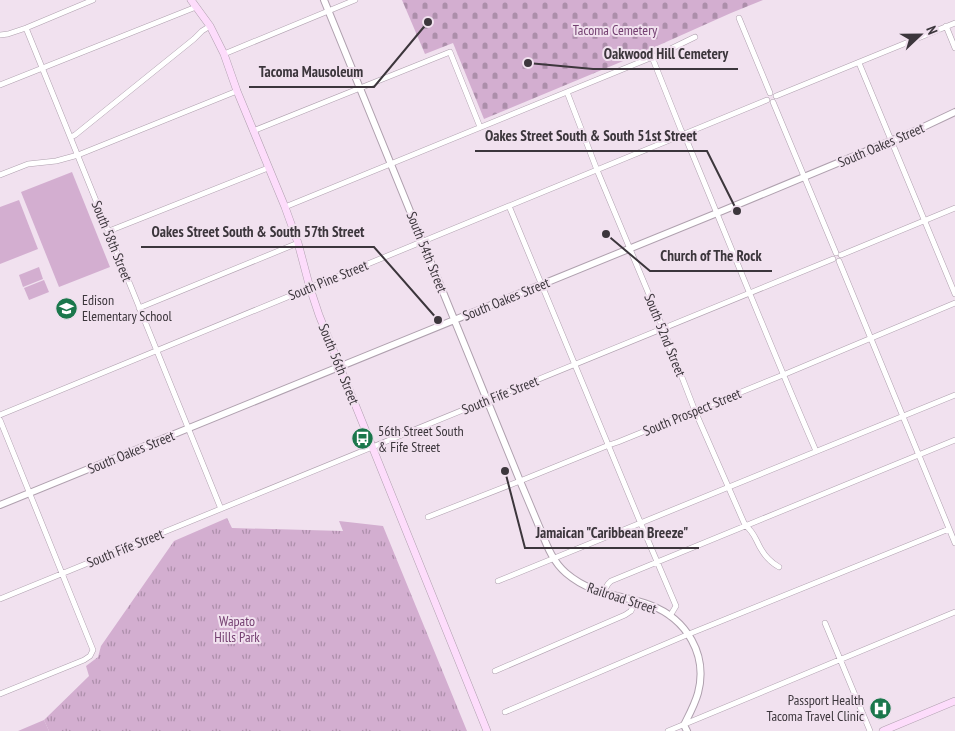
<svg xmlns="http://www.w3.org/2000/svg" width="955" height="731" font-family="'PT Sans Narrow',sans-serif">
<defs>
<pattern id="cemetery-stones" width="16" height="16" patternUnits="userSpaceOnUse" patternTransform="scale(1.25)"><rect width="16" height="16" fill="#d3aed0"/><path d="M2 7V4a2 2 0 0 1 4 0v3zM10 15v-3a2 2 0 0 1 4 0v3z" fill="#ac8eaa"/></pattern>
<pattern id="park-tufts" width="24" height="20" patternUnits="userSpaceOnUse" patternTransform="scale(1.25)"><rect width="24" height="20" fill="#d3aed0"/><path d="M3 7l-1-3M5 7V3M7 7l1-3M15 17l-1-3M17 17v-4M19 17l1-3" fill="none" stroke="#ac8eaa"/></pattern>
</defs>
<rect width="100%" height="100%" fill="#f1e1ef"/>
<path fill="url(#cemetery-stones)" d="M402,0H763L731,13L628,59L484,119L453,43L425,54Z"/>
<path fill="url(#park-tufts)" d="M227,518L232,528L343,531L339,521L383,526L467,731H49L44,720L89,676L86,666L98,657L101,646L174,541Z"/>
<path fill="#d3aed0" d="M72,172L110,267L59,287L21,192Z
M19,200L38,249L0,264V207Z
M39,267L43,279L23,287L19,275Z
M44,280L49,292L29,300L24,288Z
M44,720L49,731H18Z"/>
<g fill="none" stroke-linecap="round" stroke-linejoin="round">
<defs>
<path id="minor" d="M739,18L770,93
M946,26L955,48
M26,28L221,509
M0,35L8,34L26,28L93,0
M224,54L355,0
M652,57L681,130L687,141C730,244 771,348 816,451
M859,63L955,294
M0,85L196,7
M567,92L597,170L663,328L695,411L745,525C755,533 755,539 761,549C765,556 772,563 779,567
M776,96L955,23
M773,102L836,253
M253,131L450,52L480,127
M71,137L75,135L194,39L202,31L210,26
M0,175L28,164L56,161L78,155L237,91
M509,206L641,524L676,606L670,616
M285,207L660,54L695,37
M109,231L268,168
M841,255L955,208
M839,261L955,543
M139,308L298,243
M0,415L767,100
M0,420L93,650L90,656L84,660L0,694
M428,517L520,481L609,445L618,442L783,375L955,303
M498,581L955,395
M603,593L608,584L611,581L955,440
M0,599L833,259
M825,623L870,731
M495,671L625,615L631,611L635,601
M505,712L689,634L949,529
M668,731L955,612"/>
<path id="tertiary" d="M324,0L520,481C527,498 534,514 541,531C547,546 553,562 566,573C593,596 620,594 650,605C687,619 708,655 698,693C695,704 689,715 684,725L687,731
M0,505L722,211L917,130L955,112"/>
<path id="secondary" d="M191,0L210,26L224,54L237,91L285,207L298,243L310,288L319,315L487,731
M883,731L955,701"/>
</defs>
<use href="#minor" stroke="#afa0ae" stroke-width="6"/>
<use href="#tertiary" stroke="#afa0ae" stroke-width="8"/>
<use href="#secondary" stroke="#afa0ae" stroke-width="8"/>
<use href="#minor" stroke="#fff" stroke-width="5"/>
<use href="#tertiary" stroke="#fff" stroke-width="6"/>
<use href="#secondary" stroke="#fddcfb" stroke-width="7"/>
</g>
<defs>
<symbol id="school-disc" viewBox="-11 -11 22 22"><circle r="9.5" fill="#1b774c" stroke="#f1e1ef"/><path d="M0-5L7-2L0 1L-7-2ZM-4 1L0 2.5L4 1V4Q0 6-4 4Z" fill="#fff"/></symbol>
<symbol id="bus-disc" viewBox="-11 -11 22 22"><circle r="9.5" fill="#1b774c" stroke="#f1e1ef"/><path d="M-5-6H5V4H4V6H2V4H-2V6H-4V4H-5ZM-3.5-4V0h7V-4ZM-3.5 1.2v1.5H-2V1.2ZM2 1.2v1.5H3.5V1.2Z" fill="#fff"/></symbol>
<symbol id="hospital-disc" viewBox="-11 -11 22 22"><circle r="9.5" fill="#1b774c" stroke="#f1e1ef"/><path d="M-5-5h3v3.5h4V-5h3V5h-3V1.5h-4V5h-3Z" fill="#fff"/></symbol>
</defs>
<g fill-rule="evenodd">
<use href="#school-disc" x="54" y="296" width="25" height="25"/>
<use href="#bus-disc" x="350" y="426" width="25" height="25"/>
<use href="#hospital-disc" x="868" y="696" width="25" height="25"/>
</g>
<g text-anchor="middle" stroke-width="4" stroke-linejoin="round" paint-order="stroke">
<g font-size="14" fill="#733f70" stroke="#f1e1ef">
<text x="615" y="35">Tacoma Cemetery</text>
<text x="237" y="626">Wapato<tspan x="237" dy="16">Hills Park</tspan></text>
</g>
<g font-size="14" fill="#3c363c" stroke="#f1e1ef">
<text transform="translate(881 145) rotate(-23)" y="5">South Oakes Street</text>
<text transform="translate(112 241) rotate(68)" y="5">South 58th Street</text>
<text transform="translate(427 252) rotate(68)" y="5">South 54th Street</text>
<text transform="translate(328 280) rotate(-22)" y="5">South Pine Street</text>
<text transform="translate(506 299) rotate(-22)" y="5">South Oakes Street</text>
<text transform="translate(665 335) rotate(68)" y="5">South 52nd Street</text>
<text transform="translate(339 364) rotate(68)" y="5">South 56th Street</text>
<text transform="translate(500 395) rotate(-22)" y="5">South Fife Street</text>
<text transform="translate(692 412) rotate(-22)" y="5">South Prospect Street</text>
<text transform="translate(131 452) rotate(-22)" y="5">South Oakes Street</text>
<text transform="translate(125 548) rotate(-22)" y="5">South Fife Street</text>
<text transform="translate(622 598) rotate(18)" y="5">Railroad Street</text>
</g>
<g font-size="14" fill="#3c363c" stroke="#f1e1ef" text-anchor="start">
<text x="82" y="305">Edison<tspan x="82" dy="16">Elementary School</tspan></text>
<text x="378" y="436">56th Street South<tspan x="378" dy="16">&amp; Fife Street</tspan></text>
<text x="864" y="705" text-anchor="end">Passport Health<tspan x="864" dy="16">Tacoma Travel Clinic</tspan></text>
</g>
</g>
<path fill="none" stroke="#3c363c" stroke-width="2" d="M528 63L593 69H738M428 22L374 87H249M737 211L707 151H475M438 320L374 247H141M606 234L650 271H772M505 471L525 548H699"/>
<g fill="#3c363c" stroke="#f1e1ef" stroke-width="2">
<circle cx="528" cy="63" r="5"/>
<circle cx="428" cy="22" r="5"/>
<circle cx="737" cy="211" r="5"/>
<circle cx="438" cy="320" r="5"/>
<circle cx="606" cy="234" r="5"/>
<circle cx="505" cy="471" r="5"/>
</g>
<g font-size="15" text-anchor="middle" font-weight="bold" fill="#3c363c" stroke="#f1e1ef" stroke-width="4" stroke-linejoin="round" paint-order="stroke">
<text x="666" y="59">Oakwood Hill Cemetery</text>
<text x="311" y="77">Tacoma Mausoleum</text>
<text x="591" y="141">Oakes Street South &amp; South 51st Street</text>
<text x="258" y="237">Oakes Street South &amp; South 57th Street</text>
<text x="711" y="261">Church of The Rock</text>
<text x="612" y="538">Jamaican "Caribbean Breeze"</text>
</g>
<g transform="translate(920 35) rotate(68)" stroke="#f1e1ef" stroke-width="4" paint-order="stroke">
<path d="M0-4L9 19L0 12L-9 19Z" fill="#3c363c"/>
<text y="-8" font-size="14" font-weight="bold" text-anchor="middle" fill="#3c363c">N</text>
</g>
</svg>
